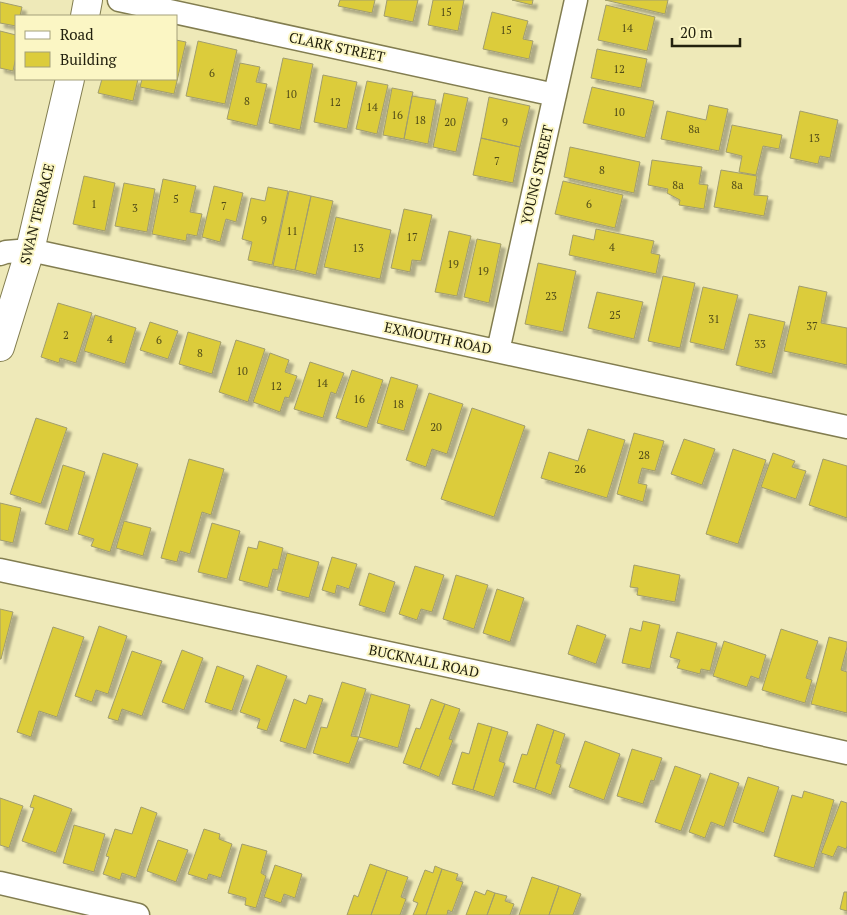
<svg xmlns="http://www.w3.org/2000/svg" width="847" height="915" font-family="'PT Serif',serif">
<defs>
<filter id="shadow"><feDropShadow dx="4.5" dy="4.5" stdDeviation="1" flood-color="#0004"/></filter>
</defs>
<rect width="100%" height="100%" fill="#eee9b8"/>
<path fill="#dccc3b" stroke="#a19d6e" filter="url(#shadow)" d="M340,0H375L372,13L338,6Z
M387,0H418L413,22L384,16Z
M433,0H464L458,31L428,25Z
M512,0H533L532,5Z
M605,0H668L665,14Z
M0,2L22,7L20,16H16V26L0,23Z
M606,5L655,17L647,51L598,40Z
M492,12L528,21L523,39L533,41L529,59L483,49Z
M0,31L16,35V57L13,71L0,68Z
M176,40L186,42L174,94L140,87L142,79H176Z
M198,41L237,50L225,104L186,96Z
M597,49L647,59L641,88L591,78Z
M283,58L313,64L300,130L269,123Z
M240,63L260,67L256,82L267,84L257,126L227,119Z
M323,75L357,82L347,129L314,122Z
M102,79H138L133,101L98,93Z
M367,81L388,85L377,134L356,129Z
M592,87L654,101L645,138L583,123Z
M392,88L413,92L404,139L383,135Z
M444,93L468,98L456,152L433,147Z
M412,96L436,100L428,144L404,139Z
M489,97L530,106L520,147L481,138Z
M709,105L728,109L719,151L661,139L667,111L706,120Z
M800,111L838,120L830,158L820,156L818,164L790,158Z
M732,125L782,135L779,149L763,146L756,175L739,172L742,156L726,152Z
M481,138L520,147L513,183L473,175Z
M570,147L640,162L634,193L564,177Z
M652,160L702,167L699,184L708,185L704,209L679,205L680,200L667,193L668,189L648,185Z
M721,170L757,176L754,195L768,196L764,216L714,207Z
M84,176L115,183L105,231L73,224Z
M163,179L196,186L190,212L202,214L197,236L187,234L186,241L152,234Z
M563,181L623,195L615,228L555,214Z
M124,183L155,189L147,232L115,226Z
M214,186L243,193L236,222L226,219L220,242L202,237Z
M268,187L288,191L272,265L248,260L252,242L242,239L251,198L265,201Z
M289,191L311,196L295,270L273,266Z
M311,196L333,201L316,275L295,270Z
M404,209L432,215L421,261L412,260L410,272L391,268Z
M336,217L391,230L380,279L324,267Z
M596,229L654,241L651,253L660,255L656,274L569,255L573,235L594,240Z
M449,231L471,236L457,296L435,292Z
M477,239L501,244L489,303L464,297Z
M538,263L576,271L563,332L525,324Z
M663,276L695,283L680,348L648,341Z
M799,286L827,292L821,323L847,328V365L784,351Z
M703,287L738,295L724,350L690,342Z
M597,292L643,302L634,339L588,328Z
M58,303L92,313L76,363L60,358L59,363L41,357Z
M749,314L785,322L772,374L736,365Z
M95,315L136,328L125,364L84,351Z
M150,322L178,331L168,359L140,350Z
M188,332L221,342L212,374L179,364Z
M236,340L265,349L248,402L219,392Z
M270,353L289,360L285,372L297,376L289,398L285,397L280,412L253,402Z
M310,362L344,373L336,394L331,392L323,418L294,409Z
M352,370L383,380L367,428L336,418Z
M391,377L418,385L404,431L377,423Z
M429,393L463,404L447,454L432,449L426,467L406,460Z
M472,408L525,426L494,517L441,499Z
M36,418L67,428L41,504L10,494Z
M588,429L625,440L607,498L541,478L549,452L578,461Z
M634,433L664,441L655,471L642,468L638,483L647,485L643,502L617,494Z
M684,439L715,449L702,485L671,474Z
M733,449L766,460L738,544L706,534Z
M103,453L138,464L110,552L91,546L94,539L78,534Z
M773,453L795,461L792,467L806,471L796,499L761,487Z
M189,459L224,469L211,515L202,512L190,554L180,551L177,562L161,558Z
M823,459L847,466V518L809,505Z
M63,465L85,472L68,531L45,524Z
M0,503L21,508L13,543L0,540Z
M124,521L151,528L143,556L116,548Z
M212,523L240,531L227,579L198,572Z
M259,541L283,548L278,570L273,569L268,588L239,580L248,547L257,549Z
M287,553L319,562L309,598L277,590Z
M332,557L357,564L349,589L337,585L335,594L322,590Z
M634,565L680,575L675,602L637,595L638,588L630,587Z
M415,566L444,575L432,612L421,609L417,620L399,614Z
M369,573L395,582L385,613L359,605Z
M456,575L488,585L474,629L443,619Z
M497,589L524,598L510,642L483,633Z
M0,609L13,612L1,659H0Z
M643,621L660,625L650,669L622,663L630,628L641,631Z
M577,625L606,635L596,664L568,654Z
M99,626L127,636L108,694L96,690L92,702L75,696Z
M53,627L84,637L57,717L39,711L31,737L17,732Z
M781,629L818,641L806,678L812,680L805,703L762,690Z
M677,632L717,643L710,671L701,669L700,674L677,668L680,660L670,657Z
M829,637L847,642V647L841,670L847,672V713L811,704Z
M724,641L766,655L759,679L751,676L747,687L713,676Z
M182,650L203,658L184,710L162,702Z
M132,651L162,661L142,716L122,709L118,721L108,718Z
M257,665L287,676L267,731L257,728L260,719L240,712Z
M217,666L244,676L232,711L205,702Z
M342,682L366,689L351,736L359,737L349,764L313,753L321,727L327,728Z
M371,694L410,705L398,748L359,737Z
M309,695L323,699L306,749L280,741L294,699L306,704Z
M431,699L445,704L420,769L403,763L416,728L420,729Z
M445,704L460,709L449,739L453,740L439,777L420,769Z
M478,723L492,727L473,790L452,784L462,752L469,754Z
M537,724L554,730L535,789L513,782L522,754L527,755Z
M492,727L508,732L499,761L505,763L494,797L473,790Z
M554,730L565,734L556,763L561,765L551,795L535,789Z
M585,741L620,754L604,800L569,787Z
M632,749L662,758L654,781L651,780L643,804L617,796Z
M675,766L701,775L681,831L655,822Z
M710,773L739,783L724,827L711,822L705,838L689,832Z
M748,777L779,787L764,833L733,822Z
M804,791L834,800L814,868L774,856L792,795L802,798Z
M34,795L72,809L56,853L22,841L34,808L30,807Z
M0,798L23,806L9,848L0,845Z
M841,801L847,803V846L846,849L838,846L833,857L821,853Z
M141,807L157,813L136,878L122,873L120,880L103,874L109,857L106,856L115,829L132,834Z
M74,825L105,834L94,872L63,863Z
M204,829L220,834L219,839L232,844L221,878L209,874L207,880L188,874Z
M158,840L188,850L176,882L147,871Z
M242,844L267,851L261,873L266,876L256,908L245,905L246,898L228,893Z
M370,864L387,870L371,915H347L354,895L358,897Z
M275,865L302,874L295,898L284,894L281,903L264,897Z
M435,866L442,869L426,915H413L418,903L413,901L425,870L433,873Z
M442,869L458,874L456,880L463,882L452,912L448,910L447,915H426Z
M387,870L408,877L401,897L406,899L400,915H371Z
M532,877L559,886L549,915H519Z
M559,886L581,894L573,915H549Z
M487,890L495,893L487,915H466L475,891L485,895Z
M844,892H847V911L840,909Z
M495,893L507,896L505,901L514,904L510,915H487Z"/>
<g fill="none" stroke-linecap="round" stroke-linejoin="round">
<defs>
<path id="street" d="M119,0L555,95
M0,254L6,252L30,250L847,427
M498,351L576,0
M0,570L604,699L847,753
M0,883L138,915"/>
<path id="secondary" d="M85,16L88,0
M0,347L30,250L70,79"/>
</defs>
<use href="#street" stroke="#827d50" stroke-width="25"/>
<use href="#secondary" stroke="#827d50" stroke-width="30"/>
<use href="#street" stroke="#fff" stroke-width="22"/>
<use href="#secondary" stroke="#fff" stroke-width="28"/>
</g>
<g text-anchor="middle" stroke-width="4" stroke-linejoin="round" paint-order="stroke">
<g font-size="11" fill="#504b18">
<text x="446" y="16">15</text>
<text x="627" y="32">14</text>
<text x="506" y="34">15</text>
<text x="619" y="73">12</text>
<text x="212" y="77">6</text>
<text x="291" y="98">10</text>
<text x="247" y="105">8</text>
<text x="335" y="106">12</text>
<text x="372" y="111">14</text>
<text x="619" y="116">10</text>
<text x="397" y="119">16</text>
<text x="420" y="124">18</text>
<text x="450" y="126">20</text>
<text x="505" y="126">9</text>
<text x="694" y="133">8a</text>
<text x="814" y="142">13</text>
<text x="497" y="165">7</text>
<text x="602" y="174">8</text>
<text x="678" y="189">8a</text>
<text x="737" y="189">8a</text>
<text x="176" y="203">5</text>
<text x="94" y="208">1</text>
<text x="589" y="208">6</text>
<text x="224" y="210">7</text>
<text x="135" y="212">3</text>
<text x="264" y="224">9</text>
<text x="292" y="235">11</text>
<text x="412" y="241">17</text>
<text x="612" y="251">4</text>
<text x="358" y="252">13</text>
<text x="453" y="268">19</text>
<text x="483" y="275">19</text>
<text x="551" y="300">23</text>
<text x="615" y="319">25</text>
<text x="714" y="323">31</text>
<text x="812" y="330">37</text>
<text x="66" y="339">2</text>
<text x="110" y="343">4</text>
<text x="159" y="344">6</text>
<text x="760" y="348">33</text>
<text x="200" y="357">8</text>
<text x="242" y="375">10</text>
<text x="322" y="387">14</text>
<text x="276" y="390">12</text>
<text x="359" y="403">16</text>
<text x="398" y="408">18</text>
<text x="436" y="431">20</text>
<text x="644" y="459">28</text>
<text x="580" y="473">26</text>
</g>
<g font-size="14" fill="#22200d" stroke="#fbf6c4">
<text transform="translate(337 47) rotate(12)" y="5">CLARK STREET</text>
<text transform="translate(537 175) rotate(-77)" y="5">YOUNG STREET</text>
<text transform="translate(37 214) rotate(-76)" y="5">SWAN TERRACE</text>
<text transform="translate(438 338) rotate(12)" y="5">EXMOUTH ROAD</text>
<text transform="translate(424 661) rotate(12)" y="5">BUCKNALL ROAD</text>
</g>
</g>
<rect x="15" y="15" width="162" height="65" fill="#fbf6c4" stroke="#a4a07b"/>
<rect x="25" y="31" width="25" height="8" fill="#ffffff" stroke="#a4a07b"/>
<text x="60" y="40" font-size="15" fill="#22200d">Road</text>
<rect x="25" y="52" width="25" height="15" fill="#dccc3b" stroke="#a4a07b"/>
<text x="60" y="65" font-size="15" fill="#22200d">Building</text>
<path d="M672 38v8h68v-8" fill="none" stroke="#22200d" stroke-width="2.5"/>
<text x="680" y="38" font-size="15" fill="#22200d" stroke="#fbf6c4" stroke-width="4" paint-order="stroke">20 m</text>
</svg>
